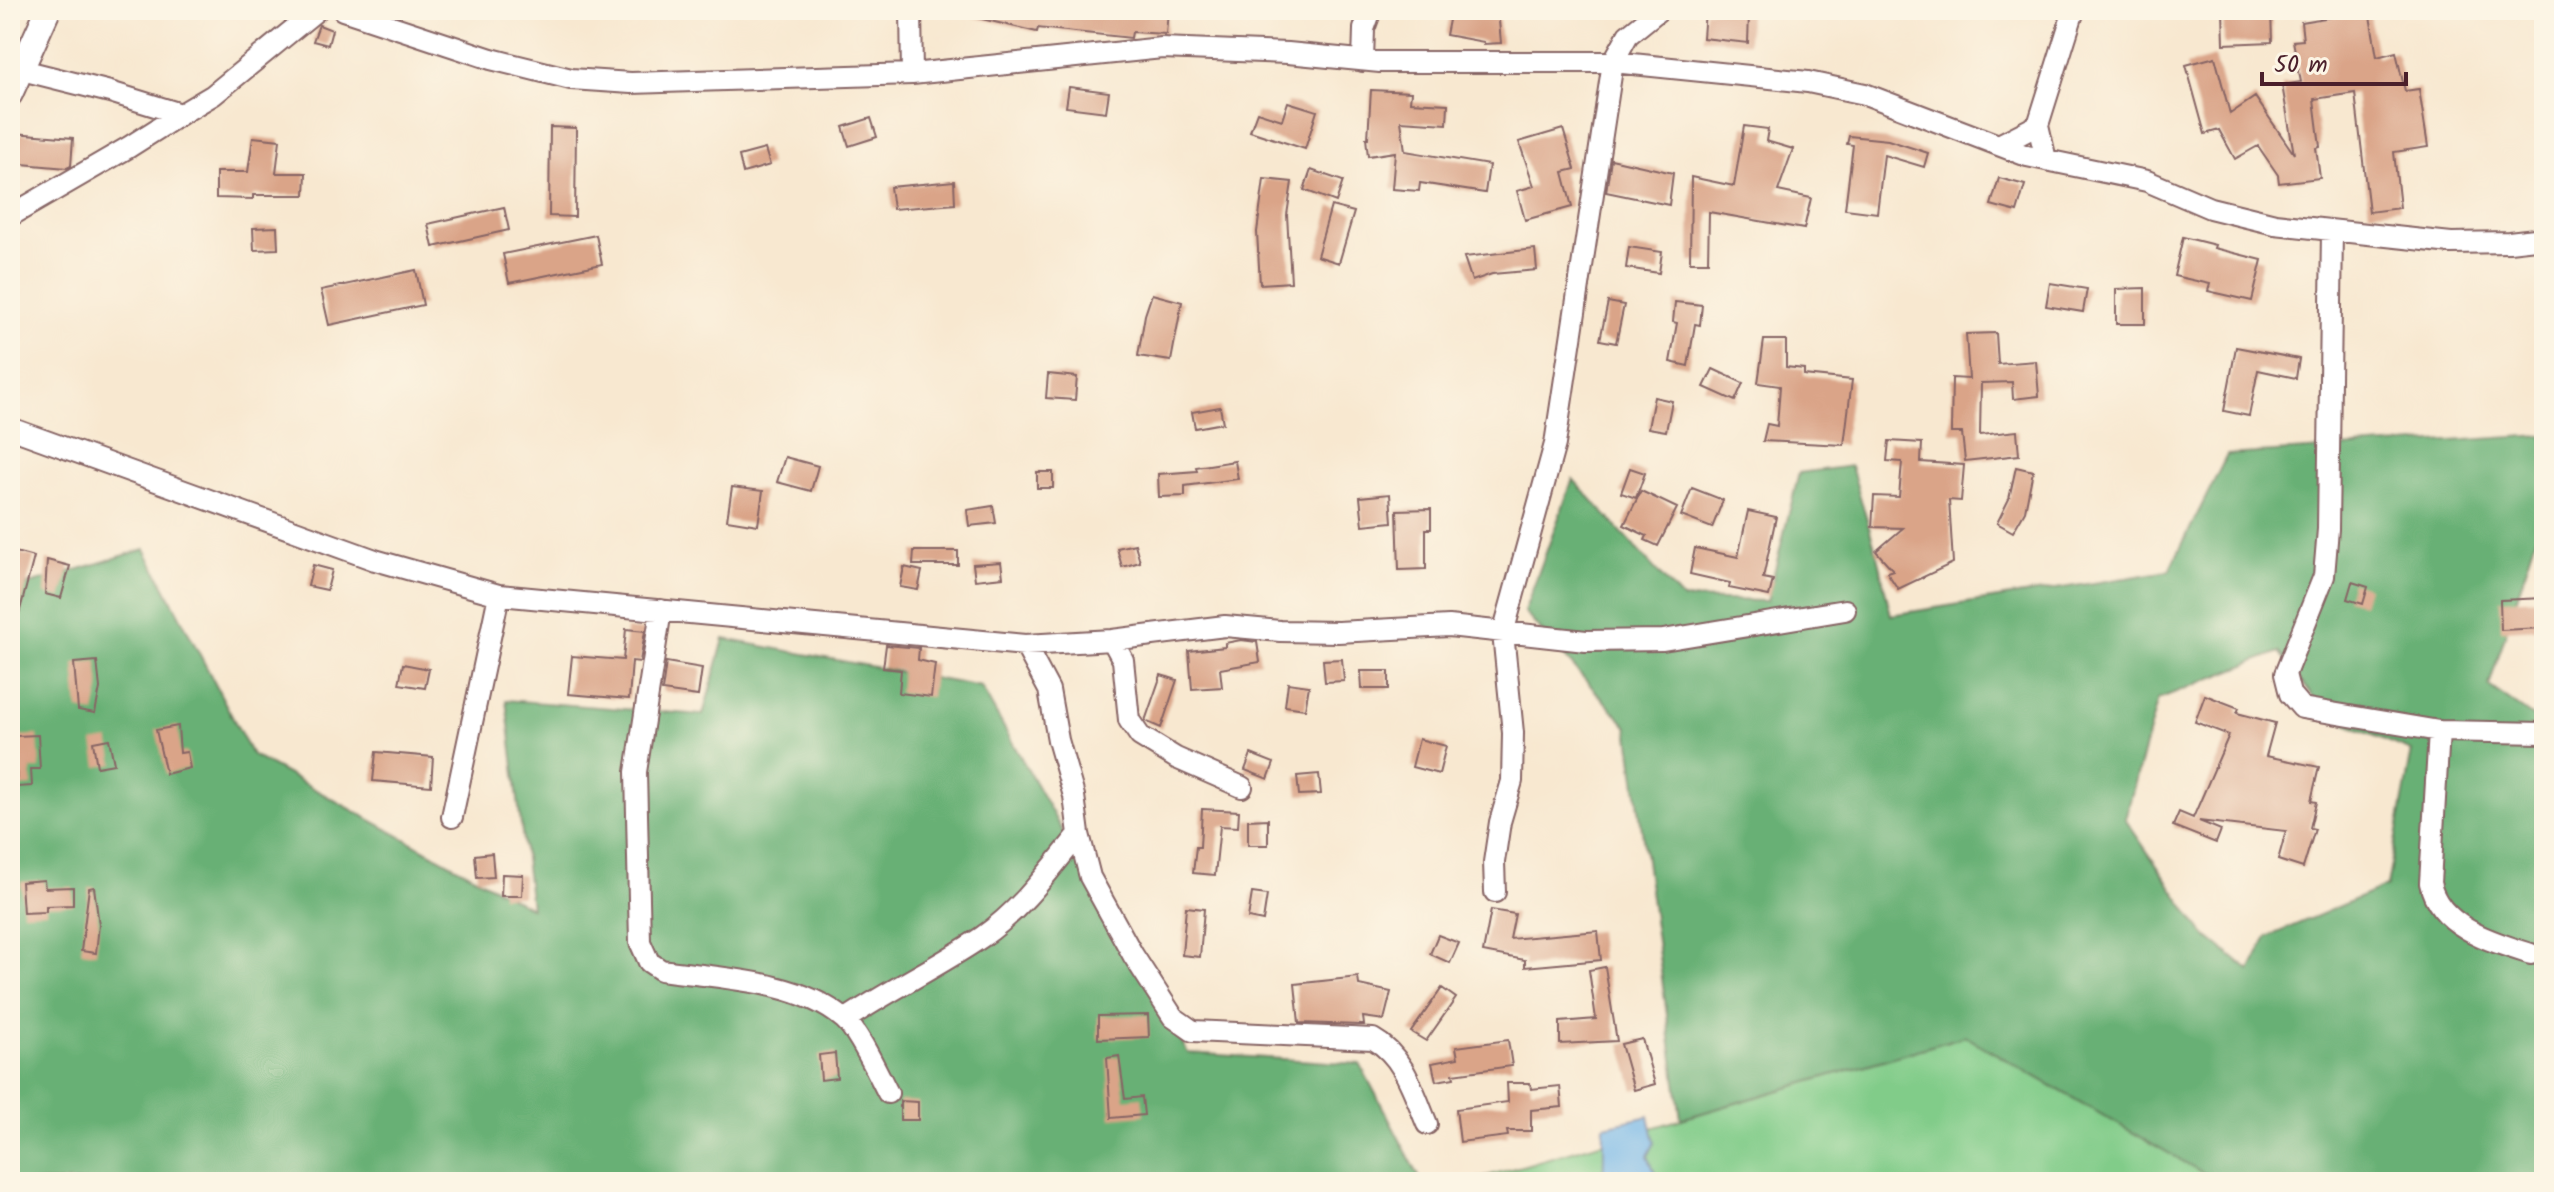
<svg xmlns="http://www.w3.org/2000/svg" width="2554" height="1192" font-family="Kalam,sans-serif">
<rect width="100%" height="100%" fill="#fcf5e5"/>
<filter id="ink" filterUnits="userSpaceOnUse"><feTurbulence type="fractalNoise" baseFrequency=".0125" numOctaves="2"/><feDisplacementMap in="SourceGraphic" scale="16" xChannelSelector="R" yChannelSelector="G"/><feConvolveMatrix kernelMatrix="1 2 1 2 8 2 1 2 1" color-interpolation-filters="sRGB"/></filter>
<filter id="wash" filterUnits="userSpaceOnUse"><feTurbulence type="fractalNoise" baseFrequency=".006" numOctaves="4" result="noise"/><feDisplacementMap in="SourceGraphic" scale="32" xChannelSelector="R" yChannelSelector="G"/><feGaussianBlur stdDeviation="1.8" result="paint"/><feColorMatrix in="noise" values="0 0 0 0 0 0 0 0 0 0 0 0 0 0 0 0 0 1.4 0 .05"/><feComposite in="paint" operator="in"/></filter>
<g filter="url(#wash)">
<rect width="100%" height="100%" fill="#f8e8d0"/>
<path fill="#81cc89" stroke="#66765a" stroke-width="2" d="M1965,1036L2219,1182H1467Z"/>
<path fill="#68b075" stroke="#596850" stroke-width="2" fill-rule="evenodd" d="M2544,435V512L2489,686L2544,725V1182H2219L1965,1036L1681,1119L1628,727L1524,612L1573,479L1682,599L1767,601L1799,473L1851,466L1876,551L1891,615L2169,571L2227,455ZM2279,652L2328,717L2412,751L2387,886L2267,937L2250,971L2203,933L2125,819L2158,699Z
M145,549L252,755L531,908L506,700L703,715L724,639L981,687L1188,1053L1360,1064L1422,1182H10V590Z"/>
<path fill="#75b7ea" stroke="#606b8a" stroke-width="2" d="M1649,1116L1655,1142L1648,1156L1659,1182H1601C1606,1174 1603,1140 1604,1126Z"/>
<g id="blocks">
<path fill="#daa488" d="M969,10H1071L1114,14V10H1168L1166,34L1132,32L1131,38L1038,28L1037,32L969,16Z
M1451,10H1498L1501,43L1484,44V42L1446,35Z
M1705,10H1734V13L1749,14L1748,43L1703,38Z
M2223,10H2271L2272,42L2224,44Z
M2344,10H2369L2377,57L2396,52L2405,91L2419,89L2428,147L2394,152L2400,208L2369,212L2355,93L2314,99L2320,147L2316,148L2320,178L2279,183L2278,175L2258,146L2235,159L2219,130L2205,134L2186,65L2215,57L2230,114L2255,97L2294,154L2282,85L2301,82L2293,41L2303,40L2301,22L2344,15Z
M319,25L332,30L328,45L313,41Z
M1069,87L1109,92L1106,112L1066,107Z
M1371,90L1411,92L1410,102L1448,104L1447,124L1401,121L1405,151L1489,165L1485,193L1420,183L1419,191L1392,189L1395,152L1368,156L1366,138H1368Z
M1288,102L1317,111L1305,149L1250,131L1257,112L1282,120Z
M871,118L877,137L849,146L843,127Z
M1744,126L1768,129L1766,141L1793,149L1778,191L1811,198L1804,229L1709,212L1708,262H1690L1691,177L1734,186Z
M550,127L576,128L575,217L549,216Z
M1563,129L1575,169L1563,172L1572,207L1525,220L1517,191L1534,186L1519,142Z
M14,133L73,138L71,166L67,168L11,163Z
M1849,136L1888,140L1928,153L1924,167L1884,155L1877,213L1845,209L1853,145L1847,144Z
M253,137L280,140L276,173H306L305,195H253V199L216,198V172H248Z
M765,149L770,165L743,173L739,156Z
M1611,159L1673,173L1669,205L1606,192Z
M1311,170L1343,181L1336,202L1304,190Z
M1999,178L2025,185L2017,212L1991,205Z
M1264,179L1292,182L1287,215L1291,282L1260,284L1257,232Z
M954,181L955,204L893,209L890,187Z
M1331,206L1354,212L1339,263L1317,256Z
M504,207L509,230L433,247L428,224Z
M277,227L278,249L254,250L253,228Z
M596,235L602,264L509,283L503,254Z
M2183,237L2215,245L2214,248L2262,260L2252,301L2208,291L2210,284L2174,276Z
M1629,247L1662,252L1659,273L1626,268Z
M1535,249L1537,270L1492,274L1472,281L1464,257Z
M416,270L423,305L329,325L321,290Z
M2050,283L2087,289L2083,312L2046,306Z
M2145,288V324H2116V289Z
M1152,294L1182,302L1171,361L1138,356L1145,315Z
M1608,302L1624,305L1616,343L1600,340Z
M1675,302L1702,305L1700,325L1695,324L1688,366L1670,362L1677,323L1673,322Z
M1996,333L1998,364L2036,361L2039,396L2013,399L2012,382L1981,383L1980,435L2017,431L2019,455L1965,461L1962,433H1951L1952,378L1969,379L1966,334Z
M1764,340H1786V367L1804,369V375L1852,380L1844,445L1763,441L1767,424L1777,426L1780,386L1758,383Z
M2236,347L2299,359L2296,378L2258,370L2249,416L2224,411Z
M1713,369L1743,383L1735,401L1704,387Z
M1048,374L1077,377L1075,400L1046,398Z
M1654,397L1672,401L1666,431L1648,428Z
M1220,407L1223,423L1195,428L1192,412Z
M1889,441L1922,443L1921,462L1964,465L1961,501L1949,500L1953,563L1898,589L1887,572L1893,570L1876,551L1903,528L1872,527L1874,496L1899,497L1902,462L1887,461Z
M785,457L818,466L811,491L777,482Z
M1235,461L1238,479L1185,486V496L1159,497L1158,474L1197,471L1196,467Z
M2016,467L2033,471L2025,511L2013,532L1997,523L2009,499Z
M1630,468L1645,473L1636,498L1621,493Z
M1037,472H1053V488H1037Z
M732,487L763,491L758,525L727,520Z
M1692,488L1723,500L1712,528L1681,516Z
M1641,491L1677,508L1658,546L1645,540L1647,536L1624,525Z
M1390,494L1392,522L1363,525L1360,497Z
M993,506L996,523L969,526L967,510Z
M1431,509V529H1426V569L1399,570L1397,510Z
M1748,511L1776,517L1763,578L1773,580L1769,596L1729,588L1730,583L1690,574L1695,548L1738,557Z
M1135,544L1140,562L1122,567L1117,548Z
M914,551H958V565H913Z
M15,552L34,557L15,629L10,628V570Z
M47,560L70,566L61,598L45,594Z
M1001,562L1003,577L975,580L973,564Z
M313,565L332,570L327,590L308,586Z
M904,567L922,571L918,590L900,587Z
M2352,582L2368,587L2363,604L2347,599Z
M2544,598V628L2501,630L2500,600Z
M626,629L645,631L640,662L632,661L629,699L568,694L572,656L623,660Z
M1241,640L1257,642L1260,662L1220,669L1222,687L1192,689L1189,651L1225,647V643Z
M886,645L919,648L918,660L935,664L931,697L899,693L901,670L883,668Z
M1342,659L1344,681L1325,682L1323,660Z
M97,661L100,688L95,713L78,710L74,663Z
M666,662L702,668L698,696L662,691Z
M403,664L429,669L425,688L399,684Z
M1361,671H1389V689H1362Z
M1161,675L1177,680L1161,728L1145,721Z
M1288,683L1309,686L1305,709L1285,706Z
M2205,695L2239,708L2237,713L2275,723L2266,756L2319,767L2311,801L2316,802L2310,828L2315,829L2303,868L2278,860L2286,831L2199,821L2221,830L2216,843L2173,826L2179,812L2193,818L2229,735L2195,722Z
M178,726L180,753L187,752L190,768L166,774L156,730Z
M38,735L40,769H31L32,786L17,787L15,736Z
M109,739L114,764L97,767L93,742Z
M1419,739L1446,746L1439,774L1412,767Z
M376,752L433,757L431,786L373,781Z
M1251,754L1274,763L1268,779L1245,770Z
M1319,774L1321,794L1299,795L1297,776Z
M1202,809L1239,811L1238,827L1220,826L1215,875L1193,873L1196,847H1200Z
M1268,819V845H1248V820Z
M492,853L494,877L477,878L475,855Z
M502,874L523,875L522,896H501Z
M44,880L45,888L73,887V905L46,906V912L23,913L21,882Z
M94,887L99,925L96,953L81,951L89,888Z
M1252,893L1267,895L1263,921L1248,918Z
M1186,907L1204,909L1200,957L1182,955Z
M1491,910L1515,914L1510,939L1598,931L1601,960L1525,967V960L1483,952Z
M1438,935L1459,943L1450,963L1430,954Z
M1605,967L1617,1041L1560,1044V1022L1596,1019L1589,970Z
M1358,977L1359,985L1391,992L1384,1020L1363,1017L1364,1025H1361L1299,1023L1295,984Z
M1442,988L1456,998L1426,1041L1411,1032Z
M1148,1015L1149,1037L1098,1039V1016Z
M1642,1039L1655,1084L1634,1090L1621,1044Z
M1508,1040L1512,1066L1453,1074L1454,1078L1436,1081L1432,1063L1458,1058L1456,1047Z
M835,1053L837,1078L821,1080L819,1055Z
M1119,1056L1125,1099L1142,1097L1144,1115L1111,1118L1107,1058Z
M1507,1083H1530L1531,1089L1560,1086L1562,1107L1531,1110V1131H1507L1508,1136L1460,1142L1456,1109L1508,1102Z
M900,1101L918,1102V1120H900Z"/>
</g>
</g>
<g filter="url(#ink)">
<use href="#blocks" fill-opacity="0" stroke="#876565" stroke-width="2"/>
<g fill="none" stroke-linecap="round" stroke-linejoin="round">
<defs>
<path id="minor" d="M343,10L491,59L571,79L631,83L912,74L1162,48L1288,53L1380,62H1613L1808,82L1865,94L2027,156L2147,181L2210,208L2275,224L2451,243L2509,242L2544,238
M911,10L912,74
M1363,61L1364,29L1371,10
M10,67L110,92L181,114L213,95L317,10
M1999,145L2038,125
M2046,160L2038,125L2074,10
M10,216L129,147L181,114
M2332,231L2328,529L2324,576L2285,674L2290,694L2302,708L2439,731L2544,733
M10,428L375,560L499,595L1025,645L1112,640L1225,626L1280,631L1338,632L1449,626L1586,641L1663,640L1845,610
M661,610L636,772L640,942L649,962L661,970C718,978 799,980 844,1019C859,1032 878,1074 888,1093
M1112,640L1123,660L1129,720L1140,736L1176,758L1242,787
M1025,645L1049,690L1058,740L1074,796L1079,834L1090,877L1133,955L1173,1017L1193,1031L1373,1039C1404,1056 1414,1093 1427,1124
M2439,731L2430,883C2439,927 2493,942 2531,954
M452,817L499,595
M1495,892L1494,862L1500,822L1512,781L1513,733L1503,633L1555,444L1613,62L1628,35L1659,10
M845,1020C889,990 938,967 982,937C1021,910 1049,871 1079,834"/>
<path id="tertiary" d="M10,94L48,10"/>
</defs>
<use href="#minor" stroke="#876565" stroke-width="24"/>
<use href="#tertiary" stroke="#876565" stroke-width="28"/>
<use href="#minor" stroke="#fff" stroke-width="20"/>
<use href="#tertiary" stroke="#fff" stroke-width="24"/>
</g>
</g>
<rect width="2554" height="1192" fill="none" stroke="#fcf5e5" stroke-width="40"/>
<path d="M2262 72v12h144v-12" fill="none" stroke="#4a1f2b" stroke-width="4"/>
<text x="2274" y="72" font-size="24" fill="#4a1f2b" stroke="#fcf5e5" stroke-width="6" paint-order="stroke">50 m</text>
</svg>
